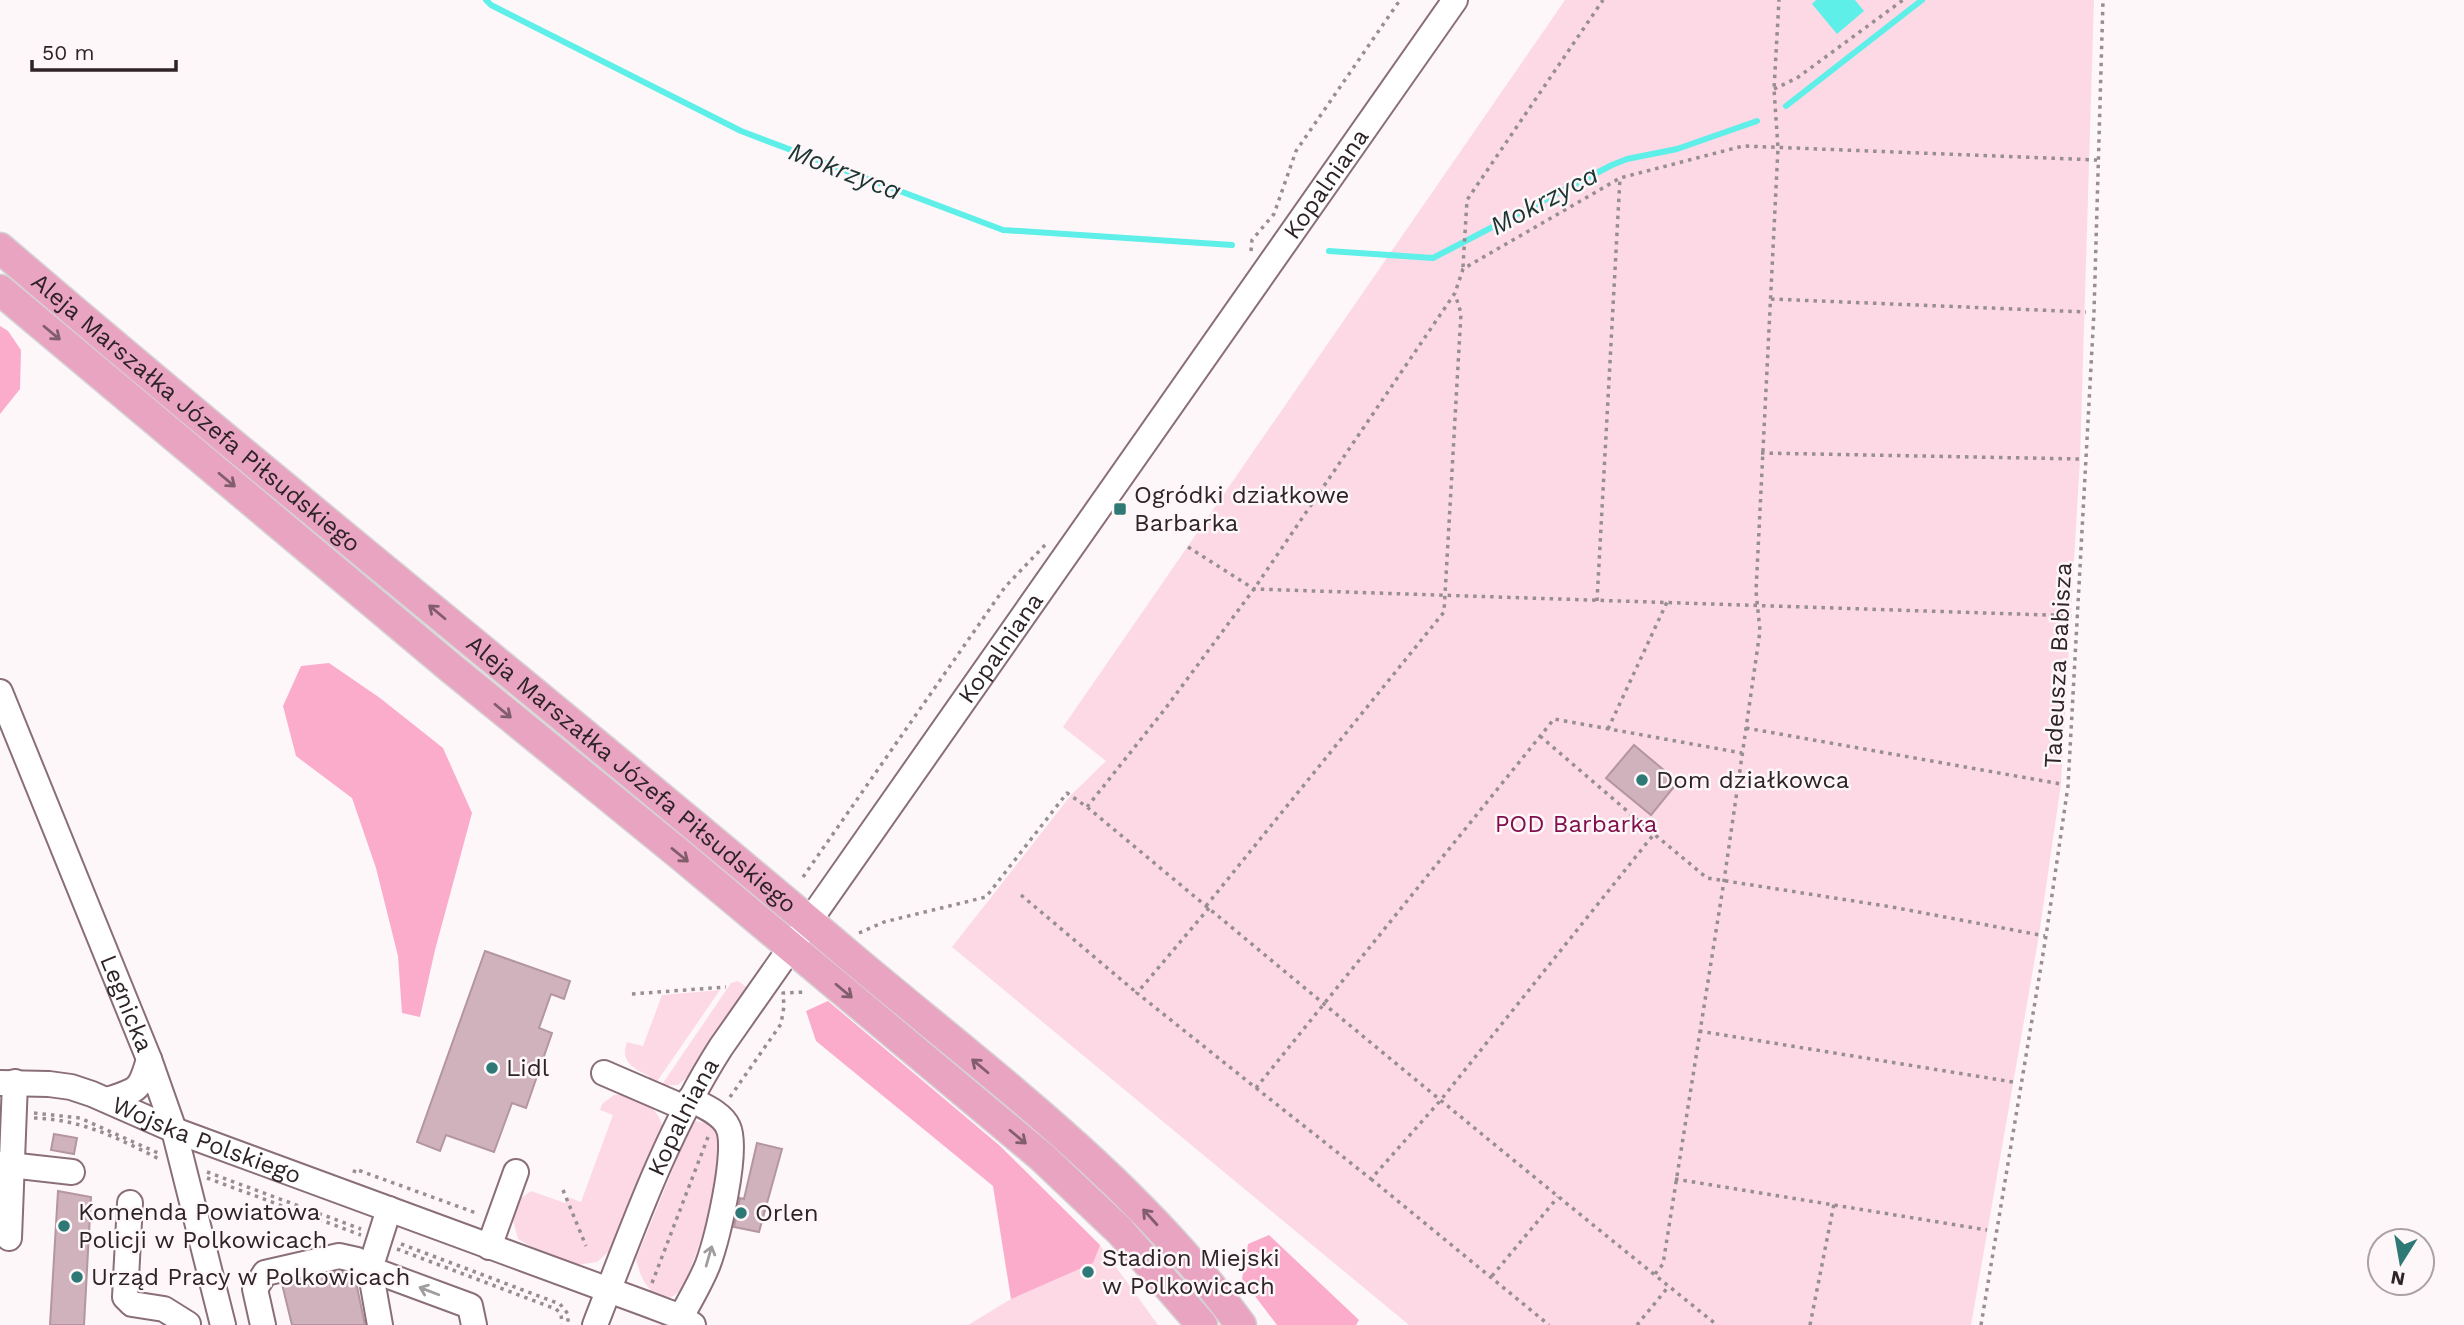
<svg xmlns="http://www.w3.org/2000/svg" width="2464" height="1325" font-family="'Work Sans',sans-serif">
<rect width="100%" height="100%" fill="#fef7f9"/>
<path fill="#fcd9e5" d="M1565,0H2094L2080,459L2061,784L2039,935L1971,1325H1409L952,947L1071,795L1106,761L1063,727Z
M738,981L749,989L696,1069L678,1085L661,1086L731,983Z
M720,990L656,1083L648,1079L649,1076C633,1068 620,1062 627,1042L643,1046L662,995Z
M614,1095C636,1093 660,1107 663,1130L614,1247L597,1262L577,1265L541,1252L518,1239L513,1220L520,1199L531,1191L565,1203L568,1197L581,1202L613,1115L600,1110L602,1104Z
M696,1121L708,1124L720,1136C720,1144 722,1154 721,1163C720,1181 691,1278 680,1290C674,1298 666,1300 657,1295C644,1287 639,1272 636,1259L691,1125Z
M1100,1245L1158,1325H968Z"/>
<path fill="#faacca" d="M0,326L8,331L21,350L20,389L0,414Z
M329,663L380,698L443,748L472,813L435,950L420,1017L402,1013L398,956L376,868L352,798L296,756L283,706L301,666Z
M828,1001L999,1145L1100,1245L1093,1263L1011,1299L993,1186L816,1041L806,1011Z
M1269,1235L1359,1320L1356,1325H1277L1242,1279L1248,1244Z"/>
<path fill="#5fefe9" d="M1816,0H1855L1864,11L1837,34L1812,4Z"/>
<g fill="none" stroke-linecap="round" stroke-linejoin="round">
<path stroke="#5fefe9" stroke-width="6" d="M486,0L491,5L741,131L1003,230L1232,245
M1786,106L1922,0
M1329,251L1433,258L1612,165L1627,159L1677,149L1757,121"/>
</g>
<path fill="#d0b2bc" stroke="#b396a0" stroke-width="2" d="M1634,745L1678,782L1651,815L1606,778Z
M485,951L570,981L564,999L551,994L539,1028L552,1033L526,1108L512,1103L494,1152L446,1135L440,1151L417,1142Z
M54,1134L77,1138L74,1154L51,1150Z
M757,1143L782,1149L759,1232L734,1227L740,1198L744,1199Z
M58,1191L91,1197L84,1325H50Z
M339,1271L355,1277L365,1325H292L282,1284Z"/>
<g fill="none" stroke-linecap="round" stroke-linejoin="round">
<defs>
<g id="minor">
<path id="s1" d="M0,692L149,1059L174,1130L223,1325"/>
<path d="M604,1073L685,1108"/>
<path id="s2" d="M0,1083L49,1084L71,1087L92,1094L174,1130L644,1303L681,1317L693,1325"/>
<path d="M107,1100C138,1090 140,1091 149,1059"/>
<path d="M0,1164L72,1172"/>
<path d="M130,1203L125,1297L132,1304L164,1309L188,1324"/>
<path d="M9,1238L15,1082"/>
<path d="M489,1247L516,1172"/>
<path d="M681,1317C690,1300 701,1282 708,1264C717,1239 739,1150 728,1127C722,1113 703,1106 690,1099"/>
<path d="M263,1325L255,1289L265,1273L339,1256L357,1260L370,1269L470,1306L474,1325"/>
<path d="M380,1325L370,1269L389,1209"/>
<path id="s3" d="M595,1325C632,1230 666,1133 721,1047L1455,0"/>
</g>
<g id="major">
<path id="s4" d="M0,248C278,487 566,715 845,952C983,1069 1134,1178 1241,1325"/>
<path d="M0,290L451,668L683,857L1042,1157L1120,1231L1202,1325"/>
</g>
</defs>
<use href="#minor" stroke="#8a6e78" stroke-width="28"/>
<use href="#major" stroke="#d5d3d4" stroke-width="33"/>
<path stroke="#978e91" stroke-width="3.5" stroke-dasharray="3.5 5" stroke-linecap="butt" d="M1774,89L1797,78L1903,0
M1251,251L1252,240L1274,214L1296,151L1400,0
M1463,267L1467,200L1603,0
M1771,299L2086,312
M1761,453L2080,459
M1188,547L1254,589L2078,616
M1597,601L1620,178
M1746,728L2061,784
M1608,729L1667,602
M1540,736L1654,834
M1087,807L1165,709L1254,589L1455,293L1463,269L1620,178L1743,146L2097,160
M803,877L1005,587L1045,545
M1021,895L1137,993
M1206,906L1444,612L1461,313L1455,294
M1209,908L1137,993L1256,1088L1554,719L1742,753
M859,933L884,922L986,897L1067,793L1087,807C1296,981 1505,1155 1717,1325
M632,994L726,987
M1699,1031L2013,1082
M1256,1088L1371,1179L1440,1101L1654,834L1707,878L1892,907L2045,936
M730,1097L781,1024L784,1006L783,993L805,992
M34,1113L80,1118L158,1153
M34,1118C81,1119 120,1139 161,1160
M207,1172L361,1229
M354,1173L355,1169L479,1214
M207,1178L361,1235
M1371,1179L1549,1325
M1675,1179L1987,1230
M563,1190L586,1246
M401,1244L560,1304L568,1314V1325
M397,1249L556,1309L561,1314L562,1324
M1655,1274L1663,1264L1724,881L1760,631L1756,591L1778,148L1774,89L1779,0
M1492,1276L1558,1197
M652,1283L708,1137
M1637,1325L1669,1286
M1810,1325L1834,1204
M1981,1325L2046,936L2068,786L2094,312L2103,0"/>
<use href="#minor" stroke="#fff" stroke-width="24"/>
<use href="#major" stroke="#e9a4c1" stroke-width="30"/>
</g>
<defs><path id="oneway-shaft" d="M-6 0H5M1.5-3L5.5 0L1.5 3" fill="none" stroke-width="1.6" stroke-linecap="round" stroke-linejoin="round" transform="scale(1.75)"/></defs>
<g stroke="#825d6c">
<use href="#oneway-shaft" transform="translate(52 333) rotate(40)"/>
<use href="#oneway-shaft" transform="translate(227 480) rotate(40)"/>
<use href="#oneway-shaft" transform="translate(437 612) rotate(-140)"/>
<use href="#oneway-shaft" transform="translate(503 711) rotate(40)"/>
<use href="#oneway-shaft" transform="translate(680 855) rotate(39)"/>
<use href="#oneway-shaft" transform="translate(844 991) rotate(40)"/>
<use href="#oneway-shaft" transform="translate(980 1066) rotate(-140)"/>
<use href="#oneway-shaft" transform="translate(1018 1137) rotate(40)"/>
<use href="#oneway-shaft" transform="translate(1150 1217) rotate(-132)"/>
</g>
<g stroke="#a19c9e">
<use href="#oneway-shaft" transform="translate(709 1256) rotate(-74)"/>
<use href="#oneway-shaft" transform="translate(429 1291) rotate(-159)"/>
</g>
<g fill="#2e7875" stroke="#fef7f9" stroke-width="2.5">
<rect x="1113" y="502" width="14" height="14" rx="3.5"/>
<circle cx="1642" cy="780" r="7"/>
<circle cx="492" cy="1068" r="7"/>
<circle cx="741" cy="1213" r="7"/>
<circle cx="64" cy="1226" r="7"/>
<circle cx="1088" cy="1272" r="7"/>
<circle cx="77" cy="1277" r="7"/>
</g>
<g text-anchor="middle" stroke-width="5" stroke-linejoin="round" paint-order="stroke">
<g font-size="24" fill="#2e2327" stroke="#fef7f9">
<text dy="8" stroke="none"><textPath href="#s3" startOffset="1360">Kopalniana</textPath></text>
<text dy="8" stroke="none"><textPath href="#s4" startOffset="256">Aleja Marszałka Józefa Piłsudskiego</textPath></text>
<text dy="8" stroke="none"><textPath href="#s3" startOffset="793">Kopalniana</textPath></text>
<text transform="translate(2058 665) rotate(-87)" y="8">Tadeusza Babisza</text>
<text dy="8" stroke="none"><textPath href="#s4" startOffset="822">Aleja Marszałka Józefa Piłsudskiego</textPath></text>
<text dy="8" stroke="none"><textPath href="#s1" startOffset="336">Legnicka</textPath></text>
<text dy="8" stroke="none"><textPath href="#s3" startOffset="226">Kopalniana</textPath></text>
<text dy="8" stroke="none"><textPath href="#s2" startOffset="217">Wojska Polskiego</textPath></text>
</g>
<g font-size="24" fill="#2e2327" stroke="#fef7f9" text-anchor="start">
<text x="1134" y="503">Ogródki działkowe<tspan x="1134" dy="28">Barbarka</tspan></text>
<text x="1656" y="788">Dom działkowca</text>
<text x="506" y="1076">Lidl</text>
<text x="78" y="1220">Komenda Powiatowa<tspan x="78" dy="28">Policji w Polkowicach</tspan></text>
<text x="755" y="1221">Orlen</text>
<text x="1102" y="1266">Stadion Miejski<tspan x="1102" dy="28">w Polkowicach</tspan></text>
<text x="91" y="1285">Urząd Pracy w Polkowicach</text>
</g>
<g font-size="24" fill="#800f4c" stroke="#fef7f9">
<text x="1576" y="832">POD Barbarka</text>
</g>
<g font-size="26" font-style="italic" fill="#1c3533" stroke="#fef7f9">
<text transform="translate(845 171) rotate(21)" y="9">Mokrzyca</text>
<text transform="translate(1544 200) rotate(-28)" y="9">Mokrzyca</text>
</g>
</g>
<g transform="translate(2401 1262) rotate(191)"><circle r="33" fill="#fef7f9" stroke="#aba2a5" stroke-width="2"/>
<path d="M0-5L12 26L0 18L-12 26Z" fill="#2e7875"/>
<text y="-10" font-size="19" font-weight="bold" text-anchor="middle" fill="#2e2327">N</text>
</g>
<path d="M32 60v10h144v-10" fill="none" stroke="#2e2327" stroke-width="3.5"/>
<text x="42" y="60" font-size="21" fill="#2e2327" stroke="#fef7f9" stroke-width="5" paint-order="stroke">50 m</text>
</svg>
